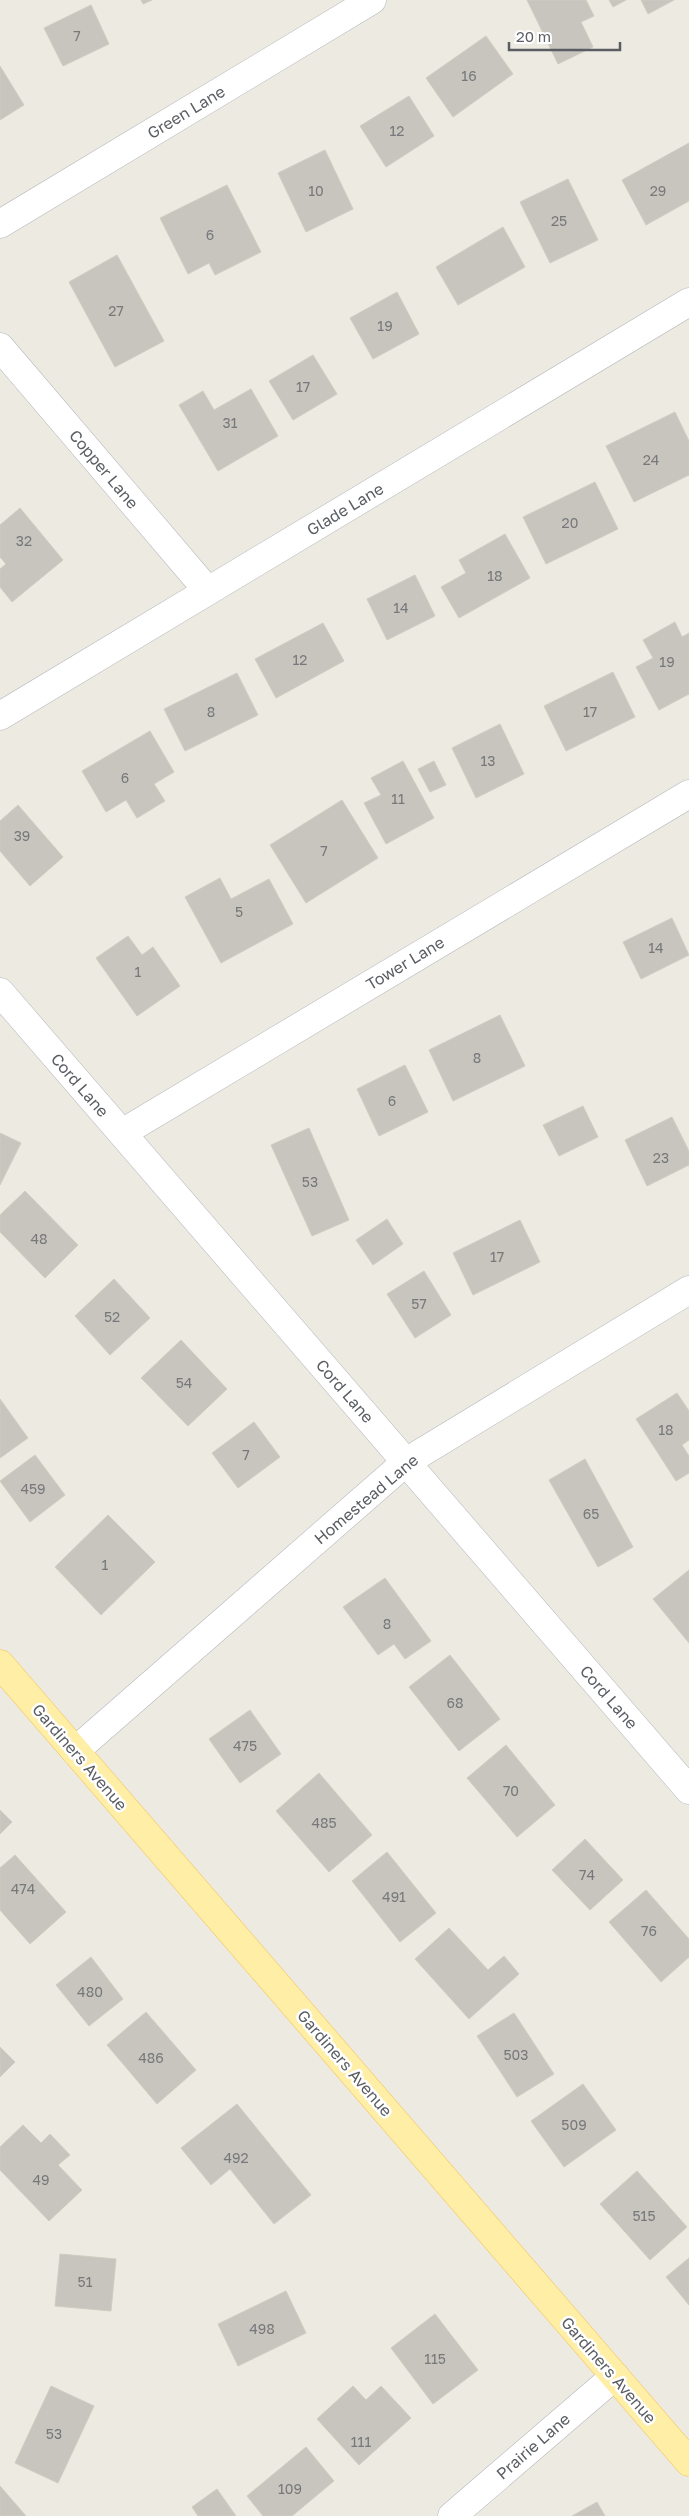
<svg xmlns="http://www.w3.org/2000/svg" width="689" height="2516" font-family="'Golos Text',sans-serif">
<rect width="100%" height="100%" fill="#edeae1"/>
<path fill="#c8c5bf" stroke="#d2ccc0" d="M141,0H152L143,4Z
M527,0H586L594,16L581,22L593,47L558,64Z
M609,0H626L613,7Z
M641,0H674L648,14Z
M91,5L109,44L63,66L44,28Z
M486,36L513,74L453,117L426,78Z
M0,66L24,105L0,120Z
M409,96L434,136L386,167L360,126Z
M689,143V201L646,225L622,180Z
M325,150L353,209L306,232L278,173Z
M568,179L598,240L550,263L520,202Z
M227,185L261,252L215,275L209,263L188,274L160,218Z
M503,227L525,267L458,305L436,267Z
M117,255L164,341L115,367L69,282Z
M397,292L419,334L373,359L350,318Z
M313,355L337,394L293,420L269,381Z
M251,389L278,436L218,471L179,405L203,391L214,410Z
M675,412L689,441V475L634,502L606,446Z
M595,482L618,529L546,564L523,517Z
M20,508L63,560L12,602L0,587V569L6,564L0,557V525Z
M505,534L530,578L459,618L441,587L466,573L459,560Z
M415,575L435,616L387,640L367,599Z
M675,622L682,637L689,633V694L659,710L636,667L653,658L643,640Z
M323,623L344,661L276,698L255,659Z
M613,672L635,717L566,751L544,706Z
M237,673L258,715L185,751L164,709Z
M500,724L524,774L476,798L452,748Z
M150,731L174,772L154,784L165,801L137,818L126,800L106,812L82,771Z
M403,761L434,818L386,844L364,803L381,795L371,778Z
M434,761L446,785L430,792L418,769Z
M342,800L378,858L306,903L270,845Z
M18,805L63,857L30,886L0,851V821Z
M220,878L231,899L269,879L293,924L221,963L185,897Z
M672,918L689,955L641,979L623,942Z
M128,936L142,955L153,947L180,986L137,1016L96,958Z
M500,1015L525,1066L453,1101L429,1050Z
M405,1065L428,1112L379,1136L357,1089Z
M583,1106L598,1137L559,1156L543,1125Z
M672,1117L689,1151V1165L647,1186L625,1140Z
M309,1128L349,1220L312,1236L271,1145Z
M0,1133L21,1143L0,1185Z
M25,1191L78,1245L45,1278L0,1232V1215Z
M387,1219L403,1244L373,1265L356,1240Z
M520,1220L540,1262L473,1295L453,1253Z
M424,1271L451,1315L415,1338L387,1294Z
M114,1279L150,1318L110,1355L75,1316Z
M181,1340L227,1389L188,1426L141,1378Z
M677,1393L689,1411V1440L682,1445L689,1456V1473L676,1481L636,1419Z
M0,1399L28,1438L0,1458Z
M254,1422L280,1457L238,1488L212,1453Z
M35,1455L65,1495L30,1522L0,1481Z
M585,1459L633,1547L598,1567L549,1480Z
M108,1515L155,1562L101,1615L55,1567Z
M689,1570V1643L653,1599Z
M385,1578L431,1641L405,1659L394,1644L378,1655L343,1607Z
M450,1655L500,1719L459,1751L409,1687Z
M250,1710L281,1754L240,1783L209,1739Z
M506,1745L555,1805L517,1837L467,1778Z
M319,1773L372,1835L329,1872L276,1811Z
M0,1810L12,1822L0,1834Z
M585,1839L623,1880L590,1910L552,1870Z
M387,1852L436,1913L400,1942L352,1881Z
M15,1855L66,1912L30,1944L0,1910V1868Z
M646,1890L689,1939V1957L661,1982L609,1922Z
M449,1928L488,1970L504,1956L519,1974L469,2019L415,1959Z
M91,1957L123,1999L89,2026L56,1985Z
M146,2012L196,2070L157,2104L107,2045Z
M514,2013L554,2074L517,2097L477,2036Z
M0,2047L15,2062L0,2077Z
M583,2084L616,2130L564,2167L531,2121Z
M237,2104L311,2195L274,2224L230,2169L211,2185L181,2148Z
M23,2125L41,2143L50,2134L70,2155L58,2165L82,2190L49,2221L0,2170V2147Z
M637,2171L687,2227L650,2260L600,2204Z
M60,2254L116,2259L111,2311L55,2306Z
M689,2258V2305L666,2277Z
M286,2291L306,2333L238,2366L218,2324Z
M435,2314L478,2370L433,2404L391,2348Z
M51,2386L94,2406L58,2483L15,2463Z
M353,2386L366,2400L381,2386L411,2418L359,2465L317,2419Z
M306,2447L334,2481L292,2516H263L247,2496Z
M0,2486L26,2516H0Z
M217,2489L236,2516H198L192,2507Z
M597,2502L605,2516H572Z"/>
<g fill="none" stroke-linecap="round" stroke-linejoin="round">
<defs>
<path id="minor" d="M0,224L372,0
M0,347L208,591
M0,716L689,302
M0,992L689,1790
M122,1133L689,794
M75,1751L406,1462L689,1290
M452,2516L615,2376"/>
<path id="major" d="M0,1664L689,2462"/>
</defs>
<use href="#minor" stroke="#b4b8bc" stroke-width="29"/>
<use href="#major" stroke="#f3c254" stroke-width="29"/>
<use href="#minor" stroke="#fff" stroke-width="28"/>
<use href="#major" stroke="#ffeea5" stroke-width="28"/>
</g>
<g text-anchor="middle" stroke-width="5" stroke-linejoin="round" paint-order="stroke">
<g font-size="14" fill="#76787a">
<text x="77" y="41">7</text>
<text x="469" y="81">16</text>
<text x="397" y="136">12</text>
<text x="316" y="196">10</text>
<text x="658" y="196">29</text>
<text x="559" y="226">25</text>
<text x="210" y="240">6</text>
<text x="116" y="316">27</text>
<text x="385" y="331">19</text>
<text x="303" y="392">17</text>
<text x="230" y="428">31</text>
<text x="651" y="465">24</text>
<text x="570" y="528">20</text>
<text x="24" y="546">32</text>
<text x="495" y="581">18</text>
<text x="401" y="613">14</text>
<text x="300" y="665">12</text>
<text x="667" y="667">19</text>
<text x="211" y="717">8</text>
<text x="590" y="717">17</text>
<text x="488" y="766">13</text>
<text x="125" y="783">6</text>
<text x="398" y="804">11</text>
<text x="22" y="841">39</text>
<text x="324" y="856">7</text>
<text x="239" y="917">5</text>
<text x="656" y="953">14</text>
<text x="138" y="977">1</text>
<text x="477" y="1063">8</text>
<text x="392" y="1106">6</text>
<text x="661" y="1163">23</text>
<text x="310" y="1187">53</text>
<text x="39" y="1244">48</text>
<text x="497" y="1262">17</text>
<text x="419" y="1309">57</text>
<text x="112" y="1322">52</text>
<text x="184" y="1388">54</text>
<text x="666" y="1435">18</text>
<text x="246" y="1460">7</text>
<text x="33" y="1494">459</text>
<text x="591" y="1519">65</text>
<text x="105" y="1570">1</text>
<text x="387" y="1629">8</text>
<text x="455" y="1708">68</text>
<text x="245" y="1751">475</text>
<text x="511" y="1796">70</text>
<text x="324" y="1828">485</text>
<text x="587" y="1880">74</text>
<text x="23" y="1894">474</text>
<text x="394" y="1902">491</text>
<text x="649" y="1936">76</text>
<text x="90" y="1997">480</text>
<text x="516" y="2060">503</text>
<text x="151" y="2063">486</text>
<text x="574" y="2130">509</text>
<text x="236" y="2163">492</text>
<text x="41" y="2185">49</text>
<text x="644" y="2221">515</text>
<text x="85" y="2287">51</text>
<text x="262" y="2334">498</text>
<text x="435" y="2364">115</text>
<text x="54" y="2439">53</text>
<text x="361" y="2447">111</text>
<text x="290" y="2494">109</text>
</g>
<g font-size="16" fill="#5a5e63" stroke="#fff">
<text transform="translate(186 112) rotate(-31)" y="6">Green Lane</text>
<text transform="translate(104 469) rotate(50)" y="6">Copper Lane</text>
<text transform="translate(345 509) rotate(-31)" y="6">Glade Lane</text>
<text transform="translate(405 963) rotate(-31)" y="6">Tower Lane</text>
<text transform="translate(80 1085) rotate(49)" y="6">Cord Lane</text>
<text transform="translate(345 1391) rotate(49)" y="6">Cord Lane</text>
<text transform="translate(366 1499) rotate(-40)" y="6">Homestead Lane</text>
<text transform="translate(609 1697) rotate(49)" y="6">Cord Lane</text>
<text transform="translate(80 1757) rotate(49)" y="6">Gardiners Avenue</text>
<text transform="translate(345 2063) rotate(49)" y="6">Gardiners Avenue</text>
<text transform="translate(609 2370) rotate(49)" y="6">Gardiners Avenue</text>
<text transform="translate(533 2446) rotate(-41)" y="6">Prairie Lane</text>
</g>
</g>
<path d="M509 42v8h111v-8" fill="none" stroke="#5a5e63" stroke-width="2.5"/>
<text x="516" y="42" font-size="15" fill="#5a5e63" stroke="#ffffff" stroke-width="4" paint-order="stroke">20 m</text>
</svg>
